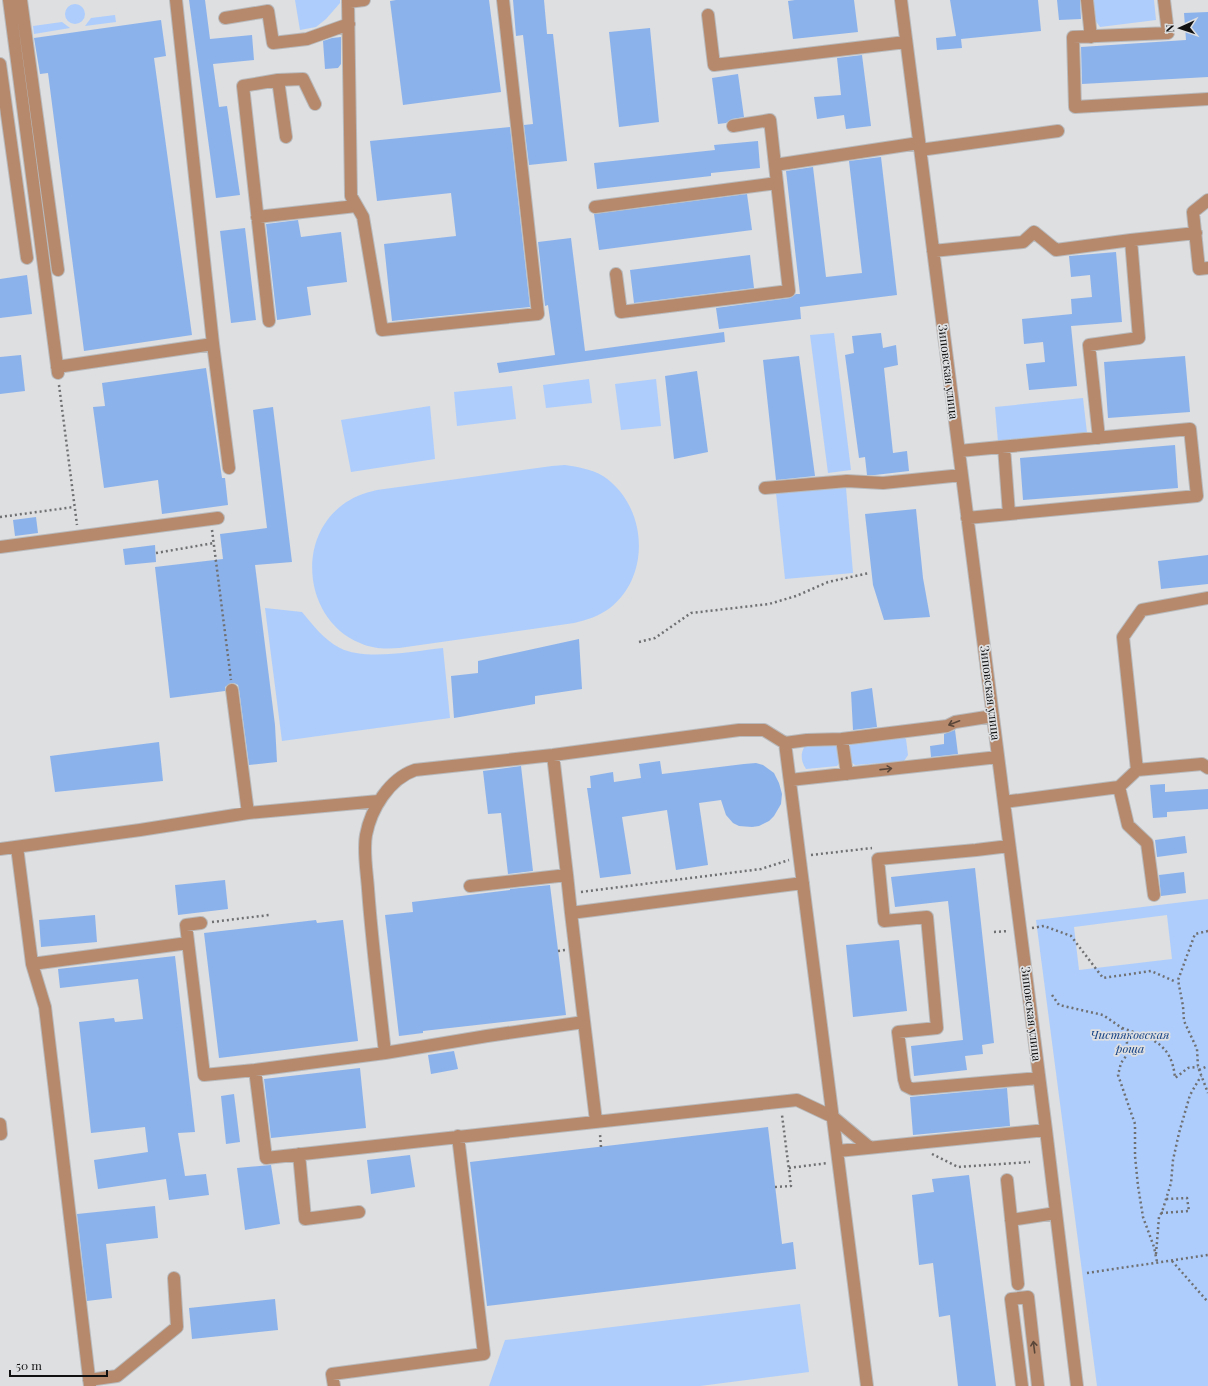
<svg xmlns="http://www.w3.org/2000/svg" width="1208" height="1386" font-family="'Playfair Display',serif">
<rect width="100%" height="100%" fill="#dddfe1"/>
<path fill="#aecdfc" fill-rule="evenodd" d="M295,0H340V3L326,19L316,27L300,30Z
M1093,0H1154L1156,20L1100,27L1095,20Z
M65 14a10 10 0 1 1 20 0a10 10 0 1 1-20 0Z
M115,15L116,22L85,26L91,18Z
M62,22L70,28L34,34L33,26Z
M834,333L851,470L828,473L810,335Z
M589,379L592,403L546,408L543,385Z
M656,379L661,426L621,430L615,384Z
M512,386L516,419L457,426L454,392Z
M1083,398L1087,433L998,442L995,407Z
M430,406L435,459L351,472L341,420Z
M565,465C578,467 591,469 603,476C647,505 652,575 610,608C599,616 587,620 574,623L399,648C386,649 373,649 360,643C306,621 295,542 341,506C352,497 364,493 377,490L552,466Z
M846,488L853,573L785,579L776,493Z
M265,608L302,612C313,625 324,640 340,648C365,661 414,651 443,648L450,718L282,741Z
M899,734L906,739L908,755L904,761L855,765L850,761L849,746L853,740Z
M832,743L840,746L841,761L837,766L806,769C801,762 800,753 805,746Z
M1208,899V1386H1097L1036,920ZM1167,915L1172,959L1079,970L1074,927Z
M800,1304L809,1372L700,1386H489L505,1340Z"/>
<path fill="#8cb2eb" d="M189,0H205L210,39L252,35L254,60L213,64L219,107L227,106L240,195L216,198Z
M396,0H489L501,92L403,105L390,1Z
M513,0H544L547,34H553L567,161L529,165L524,125L533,124L523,35L516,36Z
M795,0H854L858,32L793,39L788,1Z
M950,0H1038L1041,31L961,39L962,48L937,50L936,38L956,36Z
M1057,0H1080L1081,19L1059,20Z
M1208,12V77L1082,84L1081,47L1186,40L1184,13Z
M161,20L166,56L154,58L192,335L84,351L48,73L40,74L34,38Z
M650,28L659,122L619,127L609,32Z
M341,37V64L338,68L325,69L323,41L332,38Z
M862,55L871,126L846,129L844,115L817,119L814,97L841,95L837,58Z
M738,74L744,117L732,119L726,123L718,124L712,78Z
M510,127L530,307L392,321L384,244L456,236L451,193L377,201L370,141Z
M758,141L760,168L711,173V176L597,189L594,163L715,150L714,145Z
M881,157L897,295L800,307L801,319L719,329L716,308L790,298L796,294H800L786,171L813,167L826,277L862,273L849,161Z
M747,194L752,230L599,250L594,214Z
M298,220L301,237L341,232L347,282L307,287L311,315L277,320L266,224Z
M245,228L256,320L231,323L220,231Z
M571,238L585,351L724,332L725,342L499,373L497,363L555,355L548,305L545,306L538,242Z
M1116,252L1122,322L1071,326L1077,386L1029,390L1026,364L1045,362L1043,342L1024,344L1022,319L1072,314L1071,299L1092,297L1090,275L1071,277L1069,256Z
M750,255L754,288L634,303L630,270Z
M27,275L32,314L0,318V279Z
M881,333L883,348L896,345L898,365L884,368L893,453L907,451L909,471L875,475H867L865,457L859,458L845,355L854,353L852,336Z
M21,355L25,391L0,394V357Z
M799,356L815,476L776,480L763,360Z
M1185,356L1190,412L1108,418L1104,362Z
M206,368L222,478H225L228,505L162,514L158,480L104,488L93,407L105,406L102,383Z
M697,371L708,452L674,459L665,376Z
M273,407L292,562L255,565L275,725L277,762L249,765L239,689L238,685L234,683H231L225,687V691L170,698L155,567L223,559L220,534L267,528L253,410Z
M1175,445L1178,488L1023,500L1020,458Z
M916,509L923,578L930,617L884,620L873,585L865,514Z
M36,517L38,533L15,536L13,520Z
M155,545L156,562L125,565L123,549Z
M1208,555V584L1161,589L1158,561Z
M579,639L582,689L535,696V704L454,718L451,676L478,673V661Z
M872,688L877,727L853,730L851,692Z
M955,730L958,754L931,757L930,746L944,744V734Z
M159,742L163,781L55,792L50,756Z
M660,761L662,774L744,764L756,763L763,765L774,773L779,783L782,794L781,804L774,816L769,821L759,826L752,827L739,826L733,823L726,815L721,800L699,803L708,865L676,870L667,810L622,817L631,874L600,878L587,788H591L590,776L613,772L614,782L641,778L639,764Z
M521,766L533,871L508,874L501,813L488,814L483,771Z
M1165,784V792L1208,789V809L1167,812V817L1153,818L1150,785Z
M1185,836L1187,853L1157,857L1155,840Z
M975,868L994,1043L982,1045L983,1054L965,1056L967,1070L914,1076L911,1046L963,1040L948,901L895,907L891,877Z
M1184,872L1186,893L1161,896L1159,875Z
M225,880L228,909L178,915L175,885Z
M550,885L566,1015L423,1031V1033L399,1036L385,915L413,912L412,902L510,890V889Z
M95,915L97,942L41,947L39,920Z
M316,920L317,923L343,920L358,1041L219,1058L204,933Z
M899,940L907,1011L853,1017L846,945Z
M175,956L195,1132L178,1133L185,1176L206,1174L209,1195L169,1200L166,1179L98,1189L94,1160L148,1152L145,1127L91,1133L79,1022L114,1018L115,1022L143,1019L138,979L60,988L58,969Z
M454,1051L458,1069L431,1074L428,1055Z
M360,1068L366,1128L271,1138L264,1079Z
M1007,1088L1010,1126L913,1135L910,1097Z
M234,1094L240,1142L226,1144L221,1096Z
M768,1127L782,1244L793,1242L796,1269L487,1306L470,1162Z
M410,1155L415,1187L371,1194L367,1160Z
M271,1165L280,1224L245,1230L237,1168Z
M969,1175L996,1386H958L950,1315L939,1317L933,1263L919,1265L912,1195L934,1192L932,1179Z
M155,1206L158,1238L106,1244L112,1298L87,1301L77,1214Z
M275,1299L278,1330L192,1339L189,1308Z"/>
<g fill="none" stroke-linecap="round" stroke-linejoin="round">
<defs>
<path id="minor" d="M9,0L58,373
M21,0L58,270
M348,0L351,196L363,217L382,330L538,314L503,0
M901,0L1046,1130L1077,1386
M1087,0L1091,37
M1164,0L1168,33L1073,37L1075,107L1208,99
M348,2L364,0
M708,15L714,65L906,42
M225,18L268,11L273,43L307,39L349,24
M0,64L27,258
M278,80L303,79L315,104
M733,126L770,120L775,165
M920,150L1058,131
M1208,200L1193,212L1199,269L1208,268
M595,207L777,183
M257,217L356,206
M1131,240L1196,233
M933,251L1023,242L1034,232L1056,250L1131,240L1139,338L1089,345L1099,438
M616,274L621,312L789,291L775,165L919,143
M269,321L243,86L278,80L286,137
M213,344L229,468
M57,367L213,344L176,0
M1004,447L1009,514
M959,451L1190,429L1197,496L967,518
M765,488L847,481L883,483L962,475
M0,547L218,518
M232,690L248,813
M842,739L847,774
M785,743L867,1386
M553,755L567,875
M1137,770L1202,764L1208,768
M790,780L998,757
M1119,787L1128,825L1147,843L1154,895
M1004,802L1119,787L1137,770L1123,637L1142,610L1208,598
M1009,846L976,850L878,859L884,921L927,917L937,1028L898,1032L904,1079L906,1086L912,1089L1039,1078
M17,847L32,964L188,943
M0,849L140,830L248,813L379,801
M470,886L567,875L571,913L803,883
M571,913L596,1121
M201,923L186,925L204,1075L255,1070L266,1158L797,1100L833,1117L869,1147
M32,964L45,1007L90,1386
M385,1053L487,1036L584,1022
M255,1070L385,1053C379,998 372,944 368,889C367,873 363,851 366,835C371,809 389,779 415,770L553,755L739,730H764L785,743L807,740L842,739L947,726L955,722L993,716
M0,1124L1,1134H0
M838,1151L1046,1130
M299,1154L305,1219L359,1212
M1007,1180L1018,1284
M1011,1220L1056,1213
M89,1380L117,1376L177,1327L174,1278
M334,1386L332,1374L484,1354L458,1136
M1022,1386L1011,1299L1028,1297L1038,1386"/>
</defs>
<use href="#minor" stroke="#b8babc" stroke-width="14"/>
<path stroke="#6f7072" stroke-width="2.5" stroke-dasharray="2 3" stroke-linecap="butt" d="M59,385L77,525
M0,517L74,507
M212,530L231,680
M156,553L214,543
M639,642L655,638L691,613L769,604L796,596L828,582L869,573
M811,855L872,848
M581,892L761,869L789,860
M212,922L269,915
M1032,928L1044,926L1071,936L1103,978L1151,971L1174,981
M1208,931L1195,934L1178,980L1183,1006L1184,1021L1197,1049L1198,1067L1208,1093
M994,932L1009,931
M558,951L565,950
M1052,995L1059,1005L1103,1015L1122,1028L1127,1042L1126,1056L1121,1063L1118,1075L1135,1124V1156L1138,1186L1143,1217L1154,1247L1157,1262
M1122,1028C1151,1038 1172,1043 1175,1078L1188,1068L1198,1067
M1199,1070L1208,1066
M601,1147L600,1134H602
M932,1154L958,1167L1030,1162
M789,1168L828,1163
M775,1187L791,1186L782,1115H780
M1161,1213L1189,1211L1187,1198L1166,1199
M1156,1254L1159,1217L1162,1212L1171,1183L1173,1160L1179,1133L1190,1095L1201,1076
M1172,1261L1208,1302
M1087,1273L1208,1255"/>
<use href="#minor" stroke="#b6896c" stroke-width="12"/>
</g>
<defs><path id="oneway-shaft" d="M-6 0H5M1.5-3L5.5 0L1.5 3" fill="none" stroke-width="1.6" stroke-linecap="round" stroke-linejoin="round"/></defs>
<g stroke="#5b473a">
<use href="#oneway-shaft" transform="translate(954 723) rotate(159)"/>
<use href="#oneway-shaft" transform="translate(886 769) rotate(-6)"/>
<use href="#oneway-shaft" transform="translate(1034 1347) rotate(-97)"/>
</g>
<g text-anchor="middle" stroke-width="3.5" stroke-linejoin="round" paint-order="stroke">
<g font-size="12" fill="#111112" stroke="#dddfe1">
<text transform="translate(948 372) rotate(83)" y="4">Зиповская улица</text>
<text transform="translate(990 693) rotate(83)" y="4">Зиповская улица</text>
<text transform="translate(1031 1014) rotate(83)" y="4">Зиповская улица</text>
</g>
<g font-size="12" font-style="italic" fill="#154285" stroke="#dddfe1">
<text x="1130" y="1039">Чистяковская<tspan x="1130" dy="14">роща</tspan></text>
</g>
</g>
<g transform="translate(1180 28) rotate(267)" stroke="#dddfe1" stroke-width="3" paint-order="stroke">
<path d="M0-3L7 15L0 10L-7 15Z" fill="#111112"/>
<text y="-6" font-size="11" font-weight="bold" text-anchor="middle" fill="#111112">N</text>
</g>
<path d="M10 1370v6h97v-6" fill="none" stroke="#111112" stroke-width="2"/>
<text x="16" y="1370" font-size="12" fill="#111112" stroke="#dddfe1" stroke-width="3" paint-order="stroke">50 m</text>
</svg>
